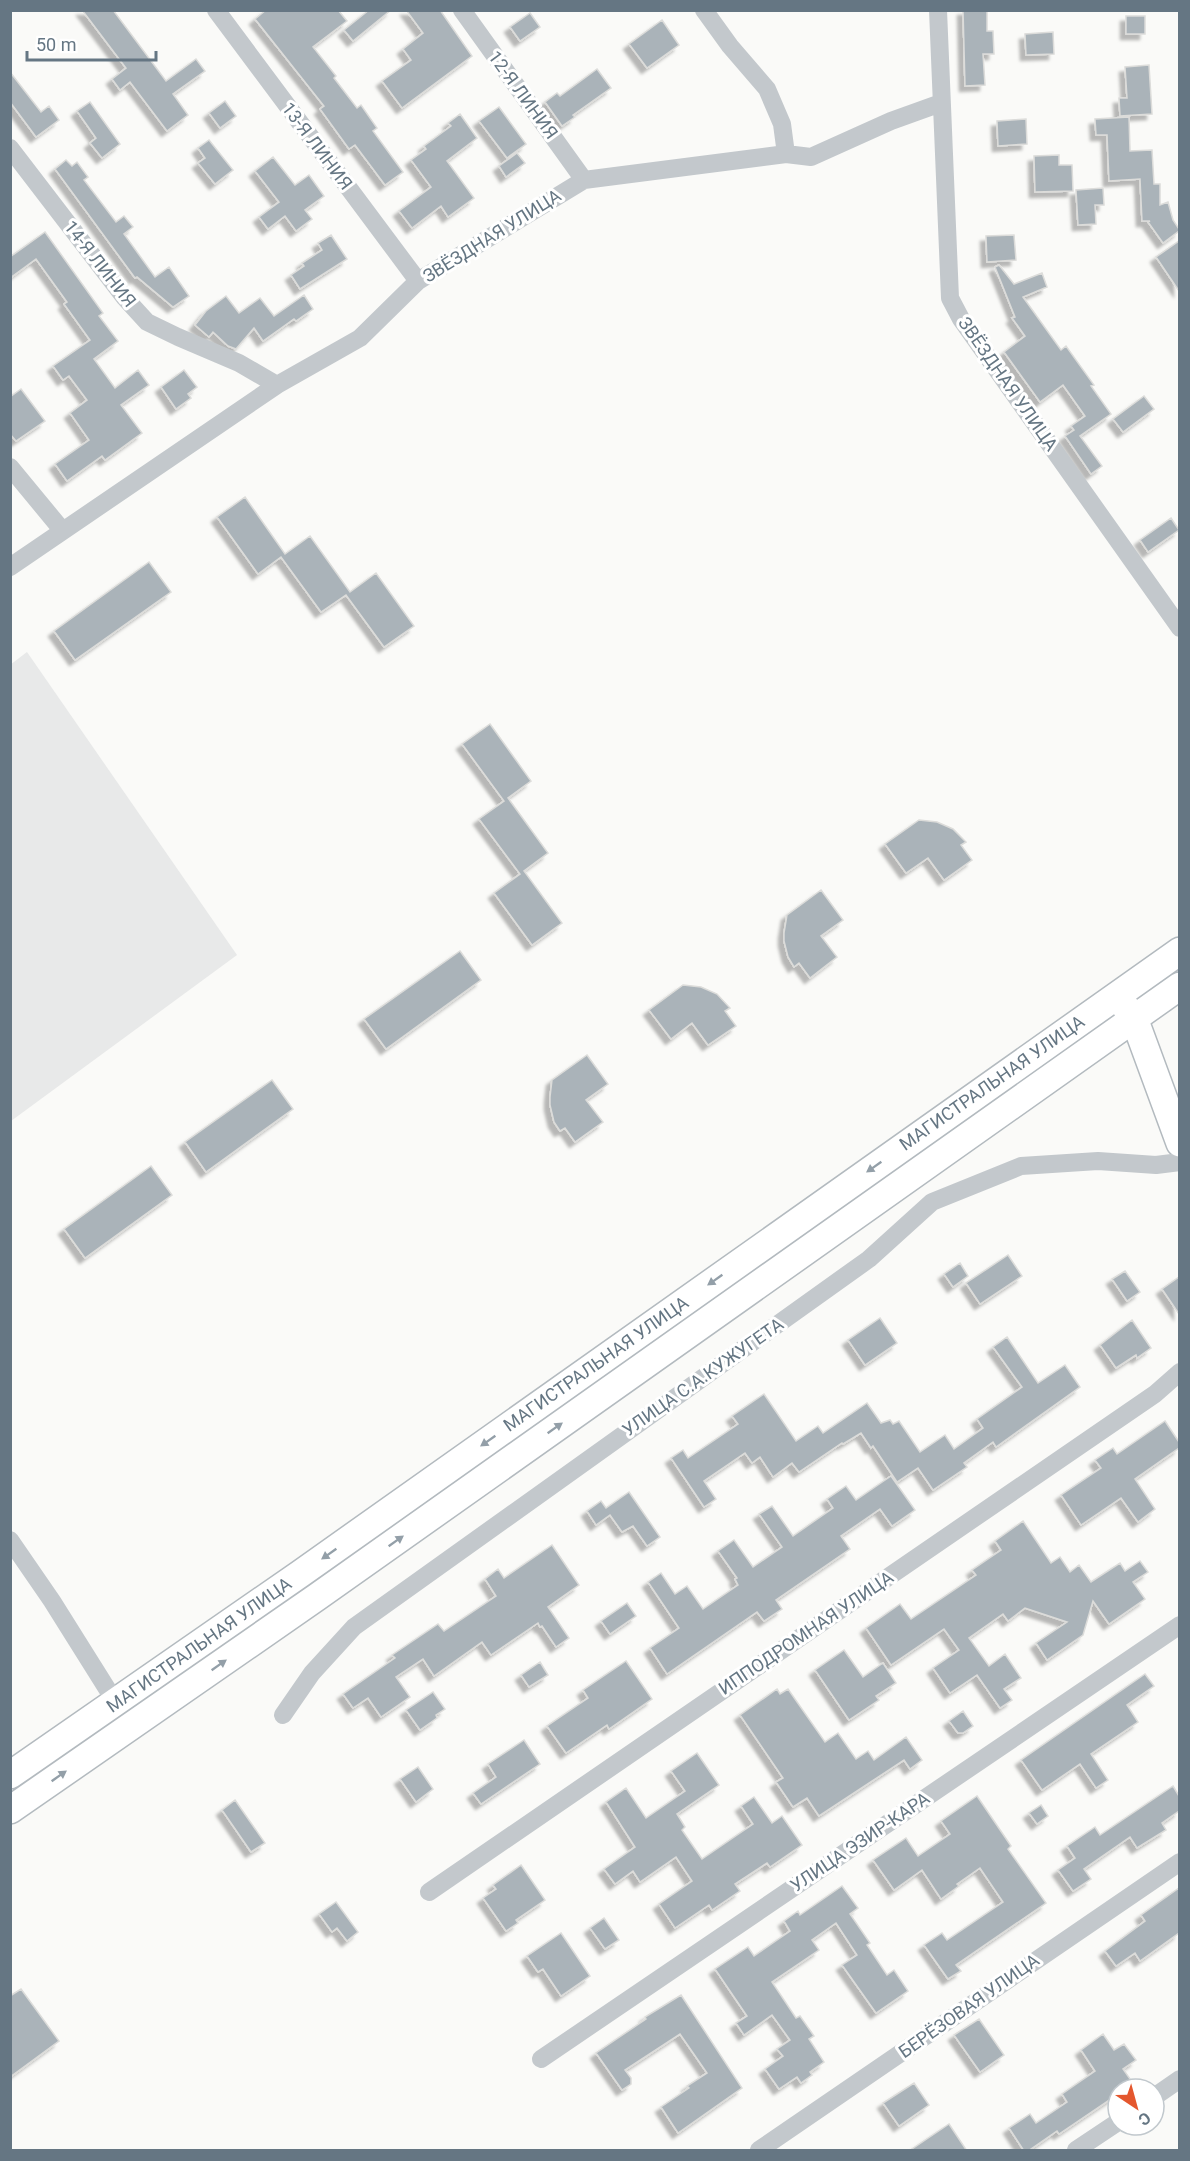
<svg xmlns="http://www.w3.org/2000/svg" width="1190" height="2161" font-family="Roboto,sans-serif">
<defs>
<filter id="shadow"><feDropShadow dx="-5.5" dy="5.5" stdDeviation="1.5" flood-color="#0004"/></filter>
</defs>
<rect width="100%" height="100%" fill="#fafaf8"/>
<path fill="#e8e9e9" d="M27,652L237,955L11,1121L10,665Z"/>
<path fill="#aab3b9" stroke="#dcdcda" stroke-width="1.5" filter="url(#shadow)" d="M82,10H113L166,81L196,59L205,71L173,94L188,115L167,131L130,82L120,90L112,79L126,68Z
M266,10H338L347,21L313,47L336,76L334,78L357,108L361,105L377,128L373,131L403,172L385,185L355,145L349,149L320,109L324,106L255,19Z
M369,10H391L353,41L344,30Z
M406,10H440L472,56L402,108L382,81L411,60L403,49L423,33Z
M963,10H987V31H993L994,54H983L985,85L965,86Z
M530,13L540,27L520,41L510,27Z
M1126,16H1145V34H1126Z
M662,20L679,45L647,68L629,44Z
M1053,32L1054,54L1026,55L1025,34Z
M1149,65L1152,114L1120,116L1119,98H1127L1125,67Z
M597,69L611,88L573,115L575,117L562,126L545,102L557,93L560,96Z
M10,72L41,112L49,106L59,120L36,137L10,102Z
M225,101L236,116L220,128L209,113Z
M90,102L120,144L102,158L90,143L96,138L77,111Z
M499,107L526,144L507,158L479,121Z
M460,114L477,138L447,161L474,198L448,217L441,206L412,228L399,211L431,187L411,160L426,149L424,146L451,126L448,123Z
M1129,117L1130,151L1152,150L1154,184H1160V205L1168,202L1173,220L1179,229V231L1163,243L1148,222L1150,221H1142L1140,179L1109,181L1107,135H1096L1095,119Z
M1026,119L1027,144L998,146L997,121Z
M209,140L233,170L215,184L198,163L205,158L198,148Z
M517,153L525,163L506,177L499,166Z
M1059,155V165H1072L1073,191L1035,192L1034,156Z
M273,157L295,185L309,175L324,196L305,210L312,219L296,231L285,216L268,229L259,217L279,202L255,171Z
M66,160L72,166L77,162L88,177L84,180L116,222L124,216L133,227L124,234L155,277L169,267L189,296L173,307L137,277L135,278L55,169Z
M1103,188L1104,205H1095L1096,224L1078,225L1076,190Z
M45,232L103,313L99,316L118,341L94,359L115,388L138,370L149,385L121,405L142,433L105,460L102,456L67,481L55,464L89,440L70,413L87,400L69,376L63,380L53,366L90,340L64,304L67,302L36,259L10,278V257Z
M331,235L347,259L300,289L291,275L304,266L302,263L322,250L318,243Z
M1014,235L1016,260L987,262L986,236Z
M1179,241V291L1156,257Z
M999,265L1014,284L1042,273L1047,287L1023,297L1061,350L1066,346L1094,385L1091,386L1111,414L1080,436L1102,466L1091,474L1065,436L1074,430L1071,426L1085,416L1063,385L1040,402L1004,352L1025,336L1012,318L1015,317L995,267Z
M304,295L313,309L296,321L294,319L263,341L254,328L236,349L228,346L213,332L209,337L195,325L206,311L226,296L239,313L260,298L274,316Z
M184,370L197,387L188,394L191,398L176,409L161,387Z
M21,389L45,421L16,441L10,434V397Z
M1144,396L1154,409L1123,432L1113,419Z
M245,497L285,554L310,536L350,592L376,573L414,626L384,647L346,595L321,612L281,557L258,574L217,517Z
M1171,518L1179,530L1148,552L1140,540Z
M149,562L171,592L75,660L54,631Z
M490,724L531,781L508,798L548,853L524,871L562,923L532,945L494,893L520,874L479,819L504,801L462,744Z
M919,820L937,822L953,829L966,842L961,845L972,860L944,880L928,858L906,873L885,844Z
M821,890L843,920L821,936L837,957L810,978L799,963L794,967L788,957L784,941V933L787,915Z
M460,951L481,980L386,1049L364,1019Z
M683,985L701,987L717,994L730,1008L725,1011L736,1026L708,1045L692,1023L671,1039L649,1010Z
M587,1055L608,1084L586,1100L603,1122L575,1142L565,1128L560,1131L554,1122L550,1105V1097L552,1080Z
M272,1080L293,1109L206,1172L185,1142Z
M151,1166L172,1195L85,1258L64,1229Z
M1008,1255L1022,1276L980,1304L966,1283Z
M960,1263L968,1276L953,1287L944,1274Z
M1125,1271L1140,1292L1127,1301L1112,1279Z
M1179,1277V1314L1162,1289Z
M880,1318L897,1343L865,1365L848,1340Z
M1132,1320L1151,1348L1137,1358L1136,1355L1116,1368L1100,1345Z
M1007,1337L1038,1383L1065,1365L1080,1387L996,1447L993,1442L964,1463L967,1467L933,1490L918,1468L897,1482L873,1446L871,1448L861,1433L843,1444L842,1443L799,1472L792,1463L773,1477L760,1457L752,1463L745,1453L704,1481L716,1499L704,1507L671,1458L683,1450L688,1458L738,1424L732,1416L764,1394L796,1441L818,1426L823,1433L867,1403L881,1423L890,1420L893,1424L899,1421L920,1452L945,1435L954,1449L983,1428L977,1419L1022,1387L993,1347Z
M1165,1421L1179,1442V1448L1135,1479L1155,1509L1138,1522L1121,1498L1081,1525L1061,1495L1101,1468L1095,1460L1113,1448L1117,1454Z
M891,1476L915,1510L892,1526L880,1509L841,1536L850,1549L776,1600L782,1609L764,1621L757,1612L667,1674L650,1648L679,1628L648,1582L661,1573L675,1594L687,1586L703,1609L738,1585L735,1579L737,1578L718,1551L734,1540L753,1567L782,1547L759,1514L772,1506L793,1536L833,1508L827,1499L846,1486L856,1500Z
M629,1492L660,1537L647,1546L633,1526L622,1532L610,1515L596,1525L587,1511L601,1501L606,1508Z
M1023,1521L1051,1563L1060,1557L1070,1572L1079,1565L1091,1582L1120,1563L1125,1571L1140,1561L1148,1572L1133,1582L1145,1599L1109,1624L1093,1601L1083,1635L1047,1660L1036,1643L1067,1622L1025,1608L1008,1621L1003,1614L969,1638L989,1666L1005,1654L1021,1678L1004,1689L1012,1700L1000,1708L977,1675L950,1693L933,1668L959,1650L944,1629L891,1665L866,1628L900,1604L911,1619L976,1575L972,1570L1001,1550L995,1541Z
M552,1545L579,1585L548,1607L569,1638L556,1647L542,1626L540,1627L538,1623L491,1655L482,1642L434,1676L423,1659L396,1677L410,1697L381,1717L368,1698L353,1708L343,1694L395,1658L392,1655L438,1624L444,1631L496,1596L485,1579L498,1569L504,1578Z
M627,1603L636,1616L610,1634L601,1621Z
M844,1650L863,1677L883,1663L896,1683L876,1696L879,1700L849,1720L815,1670Z
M626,1661L652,1699L609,1729L607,1725L566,1753L547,1726L588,1698L583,1690Z
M540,1662L548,1675L529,1687L521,1675Z
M1145,1674L1154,1686L1127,1705L1138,1722L1091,1754L1108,1780L1096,1788L1080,1764L1042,1790L1021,1760Z
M777,1689L780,1694L788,1689L825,1742L838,1733L856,1759L868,1751L874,1760L906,1737L922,1760L910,1769L904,1760L819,1816L807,1798L793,1807L776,1782L783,1778L740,1715Z
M433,1692L445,1709L436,1715L437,1718L420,1730L406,1710Z
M963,1711L973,1726L963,1733H958L949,1721Z
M524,1740L540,1764L481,1804L473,1793L496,1777L488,1764Z
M697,1753L719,1785L677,1814L685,1827L682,1830L702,1859L753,1824L741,1806L754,1797L772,1823L782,1816L802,1845L770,1867L767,1863L735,1884L740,1891L712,1910L709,1905L675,1928L659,1904L692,1881L676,1857L640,1882L633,1871L615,1884L604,1869L635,1847L606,1802L626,1788L646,1818L685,1791L671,1771Z
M418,1767L433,1789L416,1802L400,1779Z
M1173,1786L1179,1796V1811L1162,1823L1166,1830L1137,1848L1130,1837L1084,1869L1091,1879L1073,1891L1058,1870L1075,1858L1067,1846L1095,1827L1100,1835Z
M977,1796L1011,1846L1008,1849L1046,1903L956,1965L961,1971L948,1979L924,1945L942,1933L947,1940L1003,1902L980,1868L957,1884L959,1886L941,1899L922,1870L894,1890L873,1860L906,1838L918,1856L950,1834L941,1821Z
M235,1800L265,1843L251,1852L222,1810Z
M1041,1805L1048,1816L1037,1824L1029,1813Z
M521,1865L545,1900L516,1920L518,1923L506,1931L483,1898L496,1889L493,1885Z
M842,1886L858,1908L850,1914L870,1943L867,1945L887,1975L894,1970L908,1991L876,2013L842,1965L857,1955L836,1923L812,1940L819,1950L772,1982L796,2018L800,2016L814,2036L809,2039L824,2062L810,2072L812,2075L801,2083L797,2077L779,2089L765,2069L783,2056L777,2049L790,2040L772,2015L744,2035L736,2023L747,2016L715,1969L748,1947L754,1956L790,1931L784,1921L798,1911L800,1915Z
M1179,1888V1933L1140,1961L1135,1953L1116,1966L1105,1951L1145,1921L1141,1915Z
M336,1902L358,1932L347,1941L337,1928L332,1932L319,1914Z
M604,1918L619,1940L605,1949L590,1928Z
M561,1933L590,1976L561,1996L543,1969L538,1972L527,1956Z
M21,1989L59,2041L10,2077V1996Z
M681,1995L742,2088L678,2133L661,2107L689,2088L687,2086L707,2073L680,2034L625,2070L631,2078V2084L622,2090L596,2053L646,2019L645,2017Z
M979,2019L1004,2055L980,2072L954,2035Z
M1103,2034L1114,2050L1124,2044L1136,2060L1123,2069L1137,2089H1118V2094L1059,2134L1057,2131L1028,2151H1024L1009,2128L1030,2114L1036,2123L1067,2102L1062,2094L1095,2071L1081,2050Z
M914,2083L929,2105L899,2126L883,2103Z
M949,2124L967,2151H909Z"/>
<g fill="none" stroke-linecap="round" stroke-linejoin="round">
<defs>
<path id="secondary" d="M1124,1005L1134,1018L1180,1143
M10,1775L300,1574L1180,951
M10,1810L317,1597L1180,986"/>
</defs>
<use href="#secondary" stroke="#b3babf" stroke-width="30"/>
<path stroke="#c3c8cc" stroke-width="18" d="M216,10L418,281
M462,10L584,180
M704,10L730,46L767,89L782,124L786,154
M938,10L950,298L961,319L1180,628
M10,148L125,298L147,322L178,337L239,363L277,385
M10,467L62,530
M10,567L277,385L360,338L418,281L584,180L786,154L811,157L891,121L941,103
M10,1540L52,1601L116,1703
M283,1715L312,1673L354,1627L869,1259L932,1202L1021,1166L1098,1161L1156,1165L1180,1162
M429,1892L1155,1394L1180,1372
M541,2059L1180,1625
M1154,2097L1180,2079
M759,2150L1180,1862
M1076,2150L1118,2122"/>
<use href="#secondary" stroke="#fff" stroke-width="27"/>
</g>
<defs><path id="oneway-solid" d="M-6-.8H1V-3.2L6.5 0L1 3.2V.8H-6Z" transform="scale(1.5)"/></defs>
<g fill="#939fa8">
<use href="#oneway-solid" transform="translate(874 1167) rotate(145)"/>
<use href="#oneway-solid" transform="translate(715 1280) rotate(145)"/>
<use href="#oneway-solid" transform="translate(555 1428) rotate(-35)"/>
<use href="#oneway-solid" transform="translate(488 1441) rotate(145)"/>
<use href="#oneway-solid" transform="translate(396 1541) rotate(-35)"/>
<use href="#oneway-solid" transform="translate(329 1554) rotate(145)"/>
<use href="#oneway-solid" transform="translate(219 1665) rotate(-35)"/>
<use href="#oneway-solid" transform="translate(59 1776) rotate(-35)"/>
</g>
<g text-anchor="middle" stroke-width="6" stroke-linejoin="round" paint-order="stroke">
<g font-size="18" fill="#657683" stroke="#fff">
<text transform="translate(523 95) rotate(54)" y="6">12-Я ЛИНИЯ</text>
<text transform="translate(317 146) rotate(53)" y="6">13-Я ЛИНИЯ</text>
<text transform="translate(492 236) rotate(-32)" y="6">ЗВЁЗДНАЯ УЛИЦА</text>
<text transform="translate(100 264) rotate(52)" y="6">14-Я ЛИНИЯ</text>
<text transform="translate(1008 384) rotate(55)" y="6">ЗВЁЗДНАЯ УЛИЦА</text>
<text transform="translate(992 1083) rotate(-35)" y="6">МАГИСТРАЛЬНАЯ УЛИЦА</text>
<text transform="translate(596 1364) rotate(-35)" y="6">МАГИСТРАЛЬНАЯ УЛИЦА</text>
<text transform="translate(703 1377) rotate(-35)" y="6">УЛИЦА С.А.КУЖУГЕТА</text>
<text transform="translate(806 1633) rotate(-34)" y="6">ИППОДРОМНАЯ УЛИЦА</text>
<text transform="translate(199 1645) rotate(-35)" y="6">МАГИСТРАЛЬНАЯ УЛИЦА</text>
<text transform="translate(860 1842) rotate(-34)" y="6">УЛИЦА ЭЗИР-КАРА</text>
<text transform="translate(969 2006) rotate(-35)" y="6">БЕРЁЗОВАЯ УЛИЦА</text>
</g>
</g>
<rect width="1190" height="2161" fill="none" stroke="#657683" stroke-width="24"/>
<g transform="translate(1136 2107) rotate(144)"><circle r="28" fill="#ffffff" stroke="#c1c8cd" stroke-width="1.5"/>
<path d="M0-4.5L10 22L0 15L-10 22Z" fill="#e4572e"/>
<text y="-9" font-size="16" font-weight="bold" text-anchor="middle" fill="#657683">С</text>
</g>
<path d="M27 51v9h129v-9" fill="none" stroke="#657683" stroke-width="3"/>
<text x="36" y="51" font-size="18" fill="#657683" stroke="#ffffff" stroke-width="4.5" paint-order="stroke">50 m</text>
</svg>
